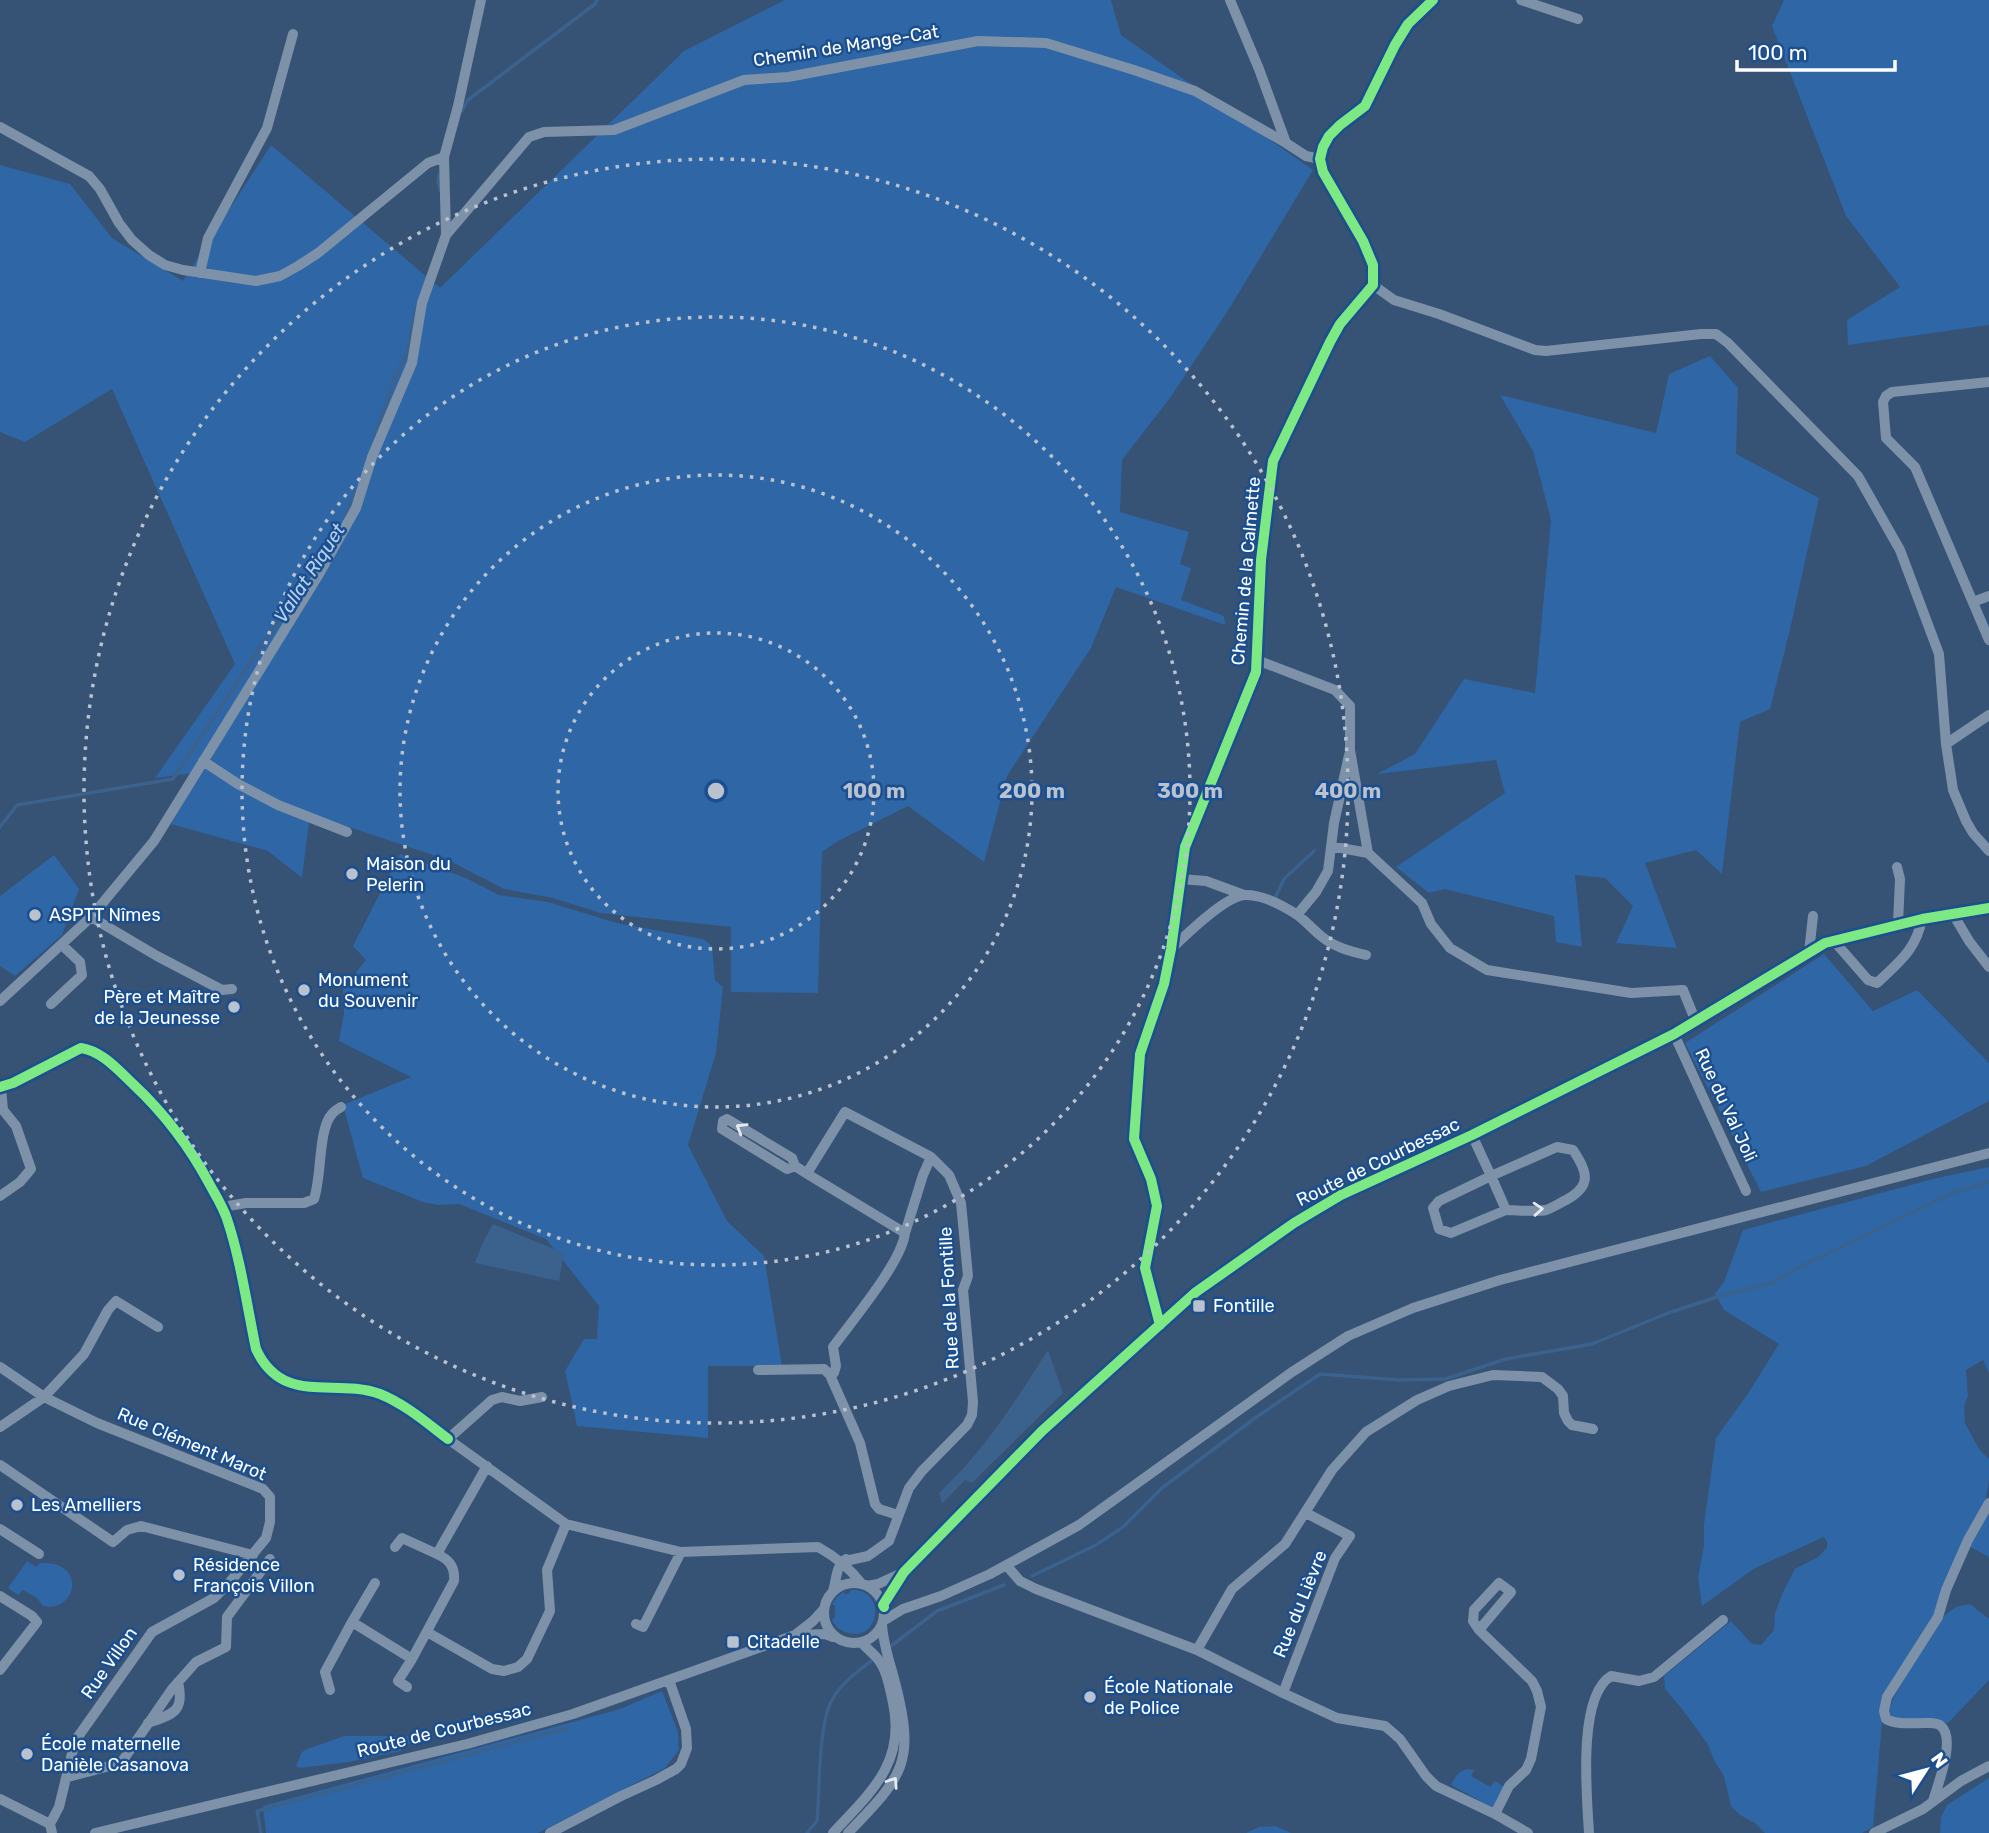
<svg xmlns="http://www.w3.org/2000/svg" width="1989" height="1833" font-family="Rubik,sans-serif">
<rect width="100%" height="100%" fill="#365274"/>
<path fill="#2f66a5" d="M785,0H1111L1121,35L1313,170L1229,309L1170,398L1122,460L1120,512L1189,532L1180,564L1191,568L1181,600L1224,616L1225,625L1116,587L1091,648L1007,776L984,862L908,806L838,841L822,852L818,993L731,992V927L600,913L553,898L504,889L448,860L310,814L302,878L268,851L171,824L201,772L155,778L235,664L112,389L25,442L0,432V165L70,184L112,238L183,281L271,145L440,288L684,51Z
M1784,0H1989V325L1848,345L1847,320L1900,287L1846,216L1772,26Z
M1710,356L1738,388L1736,454L1819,498L1789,634L1770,709L1740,722L1722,874L1696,850L1645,863L1677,948L1616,943L1633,906L1605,878L1575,875L1582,947L1556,942L1554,916L1445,889L1429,893L1396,867L1505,793L1496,760L1377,774L1415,754L1464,679L1535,693L1551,520L1533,451L1500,395L1656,433L1669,374Z
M400,854L466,878L499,895L548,902L617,923L703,939L712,946L715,980L723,987L716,1053L688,1145L727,1221L764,1256L782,1366H708V1438L577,1426L565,1371L584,1339H597L599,1306L546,1239L459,1204L438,1205L423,1202L363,1178L343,1105L411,1077L339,1041L344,1013L343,988L366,960L353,946Z
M54,855L79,889L62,935L15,976L0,966V896Z
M1824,954L1873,1011L1917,990L1989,1063V1101L1866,1166L1761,1192L1685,1043Z
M1989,1167V1373L1983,1360L1966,1370L1968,1396L1964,1407L1965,1423L1979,1449L1989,1459V1480L1985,1503L1935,1615L1884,1699L1873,1827L1862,1833H1765L1755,1823L1740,1815L1731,1806L1724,1776L1715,1762L1707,1743L1682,1709L1665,1689L1664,1676L1731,1621L1752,1644L1761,1645L1774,1630L1775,1613L1783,1592L1795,1569L1818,1557L1827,1548V1542L1824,1537L1815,1541L1755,1568L1702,1606L1698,1577L1704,1546V1524L1716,1438L1749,1392L1779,1344L1724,1310L1715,1294L1724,1282L1743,1230L1937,1178Z
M1989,1513V1557L1970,1547Z
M27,1561L36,1567L40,1563C88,1560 77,1614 43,1606L37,1598L23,1590L18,1595L8,1588Z
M851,1590C887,1589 880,1641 849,1633C840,1631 836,1627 832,1620L835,1617V1606L832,1604L837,1597L845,1591L844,1594H848Z
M1970,1604L1989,1619V1680L1948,1723L1901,1721L1891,1717L1889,1712L1893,1699L1924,1645L1945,1615L1956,1607Z
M662,1691L678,1732L679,1750L665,1768L538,1833H266L263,1806L620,1709Z
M344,1736H411L418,1741L401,1746V1751L349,1762L300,1768L296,1766L302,1752L305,1750Z
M1469,1769L1474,1770L1471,1776L1490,1787L1495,1781L1504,1787L1493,1808L1451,1785C1456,1775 1458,1771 1469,1769Z
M1989,1778V1833H1940L1941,1817L1947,1805Z
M1275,1826L1291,1833H1246L1259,1827Z"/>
<path fill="#3b618d" d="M493,1224L564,1253L559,1281L475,1263L483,1242Z
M1048,1350L1063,1393L972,1483L965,1480L942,1504L939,1493C985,1450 1014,1403 1048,1350Z"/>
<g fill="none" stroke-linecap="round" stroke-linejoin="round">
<path stroke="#3b618d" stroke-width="3.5" d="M462,111L468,100L595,4L597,0
M439,174L438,182L440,190
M375,437L393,383L407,351L417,305
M346,516L356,491
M0,827L17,805L173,779L337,532
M1274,900L1284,879L1314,851
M1032,1576L1096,1545L1123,1527L1162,1488L1255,1418L1320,1374L1399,1380L1445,1379L1506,1359L1592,1344L1668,1313L1717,1297L1772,1283L1796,1269L1952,1193L1989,1182
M891,1646L937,1611L1004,1585
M261,1833L257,1811L568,1728
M807,1833L817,1821C820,1790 818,1725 832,1700C840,1684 857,1672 871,1661"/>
<path stroke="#7d92a8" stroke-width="10" d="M1230,0L1259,69L1286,143L1306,156L1320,159
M1521,0L1578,19
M0,127L89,176L100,189L119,223L132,240L149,255L165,265L183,270L256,281L280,276L298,266L318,253L428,163L444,157
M446,235L529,137L544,132L614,130L744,80L788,77L978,41L1046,43L1134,70L1195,91L1286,143
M200,273L208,238L267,128L293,34
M1373,285L1394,300L1439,314L1535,350L1546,351L1701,334H1716L1728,343L1858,476L1900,550L1939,654L1946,744L1953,790L1966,821L1973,833L1989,851
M1989,382L1892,392L1886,396L1883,402L1886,438L1915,467L1989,640
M1973,602L1989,596
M1257,660L1335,690L1350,706V750L1368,853L1422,903L1431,924L1450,948L1487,970L1631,993L1683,990L1696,1022
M1946,744L1989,715
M203,761L238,784L278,805L347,832
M1331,848H1341L1368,853
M1897,867L1900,879L1898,924
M1180,879L1206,881L1244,895
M1953,914L1969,941L1989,967
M1297,915L1316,892L1328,871L1334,823L1349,755
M91,917L157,956L222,990L232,989
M1834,941L1868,980L1877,983C1899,962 1916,950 1922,919
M1171,949C1186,935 1226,895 1246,895C1263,895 1282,905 1296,914C1305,920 1312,929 1321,936C1334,947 1349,951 1366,955
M1809,952L1813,916
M0,1001L91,917L154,841L319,574L356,508L372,457L412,363L422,303L446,235L444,157L458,106L481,0
M51,1004L82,975L80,962L62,945
M1674,1034L1746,1191
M0,1087L13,1083L81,1048C102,1051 118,1070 133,1084C164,1113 190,1147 210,1185C216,1196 223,1207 227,1219C241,1261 247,1306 256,1349C279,1400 324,1383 368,1390C379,1392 388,1398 398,1403L566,1524L681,1552L818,1547C836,1557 849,1567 861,1583
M1472,1135L1491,1176L1557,1147L1573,1150C1588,1172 1592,1186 1566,1200C1560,1203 1552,1208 1546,1210C1537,1212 1516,1210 1506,1210L1491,1176L1439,1201L1433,1208L1439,1229L1451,1233L1506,1210
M795,1166L787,1169L722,1129L723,1121L727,1119L792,1158L795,1166L809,1175
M0,1196L20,1182L31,1169L16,1126L3,1110L1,1087
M222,1207L246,1203H304L314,1199C322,1176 318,1129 332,1114C334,1111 338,1109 341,1107
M1160,1325L1145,1268L1157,1206L1151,1179L1134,1139L1140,1054L1164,984L1171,949L1185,847L1256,672L1261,560L1273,461L1330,342L1340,324L1373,285V265L1363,241L1323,172L1320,159L1323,147L1329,136L1340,125L1365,106L1395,45L1408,24L1433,0
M0,1367L44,1397L97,1423L263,1489L270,1497V1522L266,1538L230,1582L214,1598L152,1632L75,1741L59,1807L50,1824L52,1833
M758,1370L824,1369L830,1375L860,1443L875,1504L879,1509L898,1515
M830,1375L834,1373L836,1366L833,1347C851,1322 902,1262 905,1233L923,1175L931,1157
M0,1427L44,1397L84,1354L108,1310L116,1301L158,1327
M448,1439L492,1400L502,1397L520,1401L542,1397
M0,1465L113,1542L127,1530L141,1526L253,1555
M0,1529L39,1554
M395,1547L402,1538L437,1554
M841,1562L868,1556L889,1541L909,1488L922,1471L967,1425L972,1415L973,1402L963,1290L968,1276L961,1203L949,1175L931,1157L845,1112L809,1170V1175L905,1233
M1007,1566L1020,1581L1036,1589L1197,1650L1232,1589L1285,1544L1332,1470L1366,1432L1417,1400L1449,1386L1493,1375L1542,1377L1558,1389L1563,1396L1564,1413L1568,1421L1572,1425L1593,1429
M824 1613a30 30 0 1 1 60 0a30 30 0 1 1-60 0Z
M867,1586L878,1584L904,1572
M833,1591C837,1579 835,1567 846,1559
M0,1596L32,1616L37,1622L0,1670
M883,1605L904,1572L1042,1431L1196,1292L1294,1223L1341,1195L1472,1135L1674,1034L1825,943L1922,919L1989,908
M883,1621L903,1609L941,1596L990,1574L1079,1525L1292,1372L1348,1336L1413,1308L1500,1280L1989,1153
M352,1622L375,1583
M636,1624L643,1627L681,1552
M1479,1630L1473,1621L1474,1610L1499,1583L1511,1592L1479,1630L1532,1681L1537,1691L1541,1707L1531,1759L1526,1770L1509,1786L1495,1814
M427,1632L492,1669L504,1671L518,1667L527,1659L550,1611L547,1570L566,1524
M797,1635L825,1634L833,1637
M1197,1650L1283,1693L1337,1718L1385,1726L1400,1739L1426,1776L1436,1786L1495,1814L1528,1833
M407,1687L398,1681L412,1659L454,1581C455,1567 450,1560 437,1554L487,1466
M330,1690L325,1672L352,1622L412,1659
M1283,1693L1335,1558L1350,1536L1306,1513
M148,1723C173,1714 185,1712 178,1682
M68,1777L121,1763L172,1689L196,1662L226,1647L227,1617L270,1559
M0,1799L50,1824
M1933,1801C1938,1784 1956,1739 1941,1726C1937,1722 1930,1723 1925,1723C1912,1723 1897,1725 1886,1719L1884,1711L1887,1697L1938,1617L1946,1590L1968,1540L1989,1503
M95,1833L467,1744L573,1714L795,1635L813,1621L823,1610
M550,1833L621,1796L656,1780L676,1769L681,1764L687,1748L686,1729L669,1680
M833,1833C870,1793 906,1763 893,1703C890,1690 888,1673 880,1662C876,1655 867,1649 862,1643
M848,1833C903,1776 916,1763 895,1682C890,1663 883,1644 882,1624
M1589,1833C1587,1797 1577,1697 1611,1676L1639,1681L1654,1677L1723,1620
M1874,1833L1923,1809L1961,1781L1989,1766"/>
<defs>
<path id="cycleway" d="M0,1087L13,1083L81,1048C102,1051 118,1070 133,1084C164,1113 190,1147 210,1185C216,1196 223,1207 227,1219C241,1261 247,1306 256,1349C283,1407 335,1377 380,1394C405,1404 427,1423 448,1439
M1160,1325L1145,1268L1157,1206L1151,1179L1134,1139L1140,1054L1164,984L1171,949L1185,847L1256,672L1261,560L1273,461L1330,342L1340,324L1373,285V265L1363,241L1323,172L1320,159L1323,147L1329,136L1340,125L1365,106L1395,45L1408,24L1433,0
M884,1607L883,1605L904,1572L1042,1431L1196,1292L1294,1223L1341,1195L1472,1135L1674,1034L1825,943L1922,919L1989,908"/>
</defs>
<use href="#cycleway" stroke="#1b4f8f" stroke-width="15"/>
<use href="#cycleway" stroke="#7ce984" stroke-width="10"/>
</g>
<defs><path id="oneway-chevron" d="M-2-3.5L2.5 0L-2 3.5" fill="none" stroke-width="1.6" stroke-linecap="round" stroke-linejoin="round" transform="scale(1.75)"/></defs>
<g stroke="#e5e9ee">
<use href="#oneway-chevron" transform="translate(741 1128) rotate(-149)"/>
<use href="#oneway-chevron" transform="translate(1538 1209) rotate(-4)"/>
<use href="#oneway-chevron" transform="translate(893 1782) rotate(-56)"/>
</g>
<g fill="none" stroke="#b9c2ce" stroke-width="3.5" stroke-dasharray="3.5 7">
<circle cx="716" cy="791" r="158"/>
<circle cx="716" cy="791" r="316"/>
<circle cx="716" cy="791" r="474"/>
<circle cx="716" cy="791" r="632"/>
</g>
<g fill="#b9c2ce" stroke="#1b4f8f" stroke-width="2.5">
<circle cx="352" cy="874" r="7"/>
<circle cx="35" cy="915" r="7"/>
<circle cx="304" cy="990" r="7"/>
<circle cx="234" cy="1007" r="7"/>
<rect x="1192" y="1299" width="14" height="14" rx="3.5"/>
<circle cx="17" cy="1505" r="7"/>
<circle cx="179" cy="1575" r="7"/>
<rect x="726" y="1635" width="14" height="14" rx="3.5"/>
<circle cx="1090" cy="1697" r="7"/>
<circle cx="27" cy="1754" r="7"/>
</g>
<g text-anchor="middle" stroke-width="5" stroke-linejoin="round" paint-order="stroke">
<g font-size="18" fill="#fff" stroke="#1b4f8f">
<text transform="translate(846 46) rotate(-9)" y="6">Chemin de Mange-Cat</text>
<text transform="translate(1246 571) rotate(-85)" y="6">Chemin de la Calmette</text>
<text transform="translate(1726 1105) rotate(65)" y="6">Rue du Val Joli</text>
<text transform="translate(1378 1162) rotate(-26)" y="6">Route de Courbessac</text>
<text transform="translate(949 1298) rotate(-93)" y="6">Rue de la Fontille</text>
<text transform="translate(192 1444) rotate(23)" y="6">Rue Clément Marot</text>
<text transform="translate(1300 1604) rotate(-68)" y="6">Rue du Lièvre</text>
<text transform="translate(109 1663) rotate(-55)" y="6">Rue Villon</text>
<text transform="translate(444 1730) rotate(-14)" y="6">Route de Courbessac</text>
</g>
<g font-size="18" fill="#fff" stroke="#1b4f8f" text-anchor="start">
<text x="366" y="870">Maison du<tspan x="366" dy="21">Pelerin</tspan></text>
<text x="49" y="921">ASPTT Nîmes</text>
<text x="318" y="986">Monument<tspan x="318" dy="21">du Souvenir</tspan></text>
<text x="220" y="1003" text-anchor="end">Père et Maître<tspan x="220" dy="21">de la Jeunesse</tspan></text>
<text x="1213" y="1312">Fontille</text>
<text x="31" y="1511">Les Amelliers</text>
<text x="193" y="1571">Résidence<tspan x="193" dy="21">François Villon</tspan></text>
<text x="747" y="1648">Citadelle</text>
<text x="1104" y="1693">École Nationale<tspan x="1104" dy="21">de Police</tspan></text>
<text x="41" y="1750">École maternelle<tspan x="41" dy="21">Danièle Casanova</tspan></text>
</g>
<g font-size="19" font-style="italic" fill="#b5d3f5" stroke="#1b4f8f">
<text transform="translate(309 573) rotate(-57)" y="7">Vallat Riquet</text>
</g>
</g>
<circle cx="716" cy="791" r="10" fill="#b9c2ce" stroke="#1b4f8f" stroke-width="3.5"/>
<g font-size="21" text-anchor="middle" font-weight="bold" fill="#b9c2ce" stroke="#1b4f8f" stroke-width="5" stroke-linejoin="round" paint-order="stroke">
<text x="874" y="798">100 m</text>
<text x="1032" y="798">200 m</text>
<text x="1190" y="798">300 m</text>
<text x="1348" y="798">400 m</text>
</g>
<g transform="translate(1926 1770) rotate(54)" stroke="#1b4f8f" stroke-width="5" paint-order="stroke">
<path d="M0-5L12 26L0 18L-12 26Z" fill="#ffffff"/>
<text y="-10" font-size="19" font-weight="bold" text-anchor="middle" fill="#ffffff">N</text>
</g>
<path d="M1737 60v10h158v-10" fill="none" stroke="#ffffff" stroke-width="3.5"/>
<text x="1748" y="60" font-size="21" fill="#ffffff" stroke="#1b4f8f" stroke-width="5" paint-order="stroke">100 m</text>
</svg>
